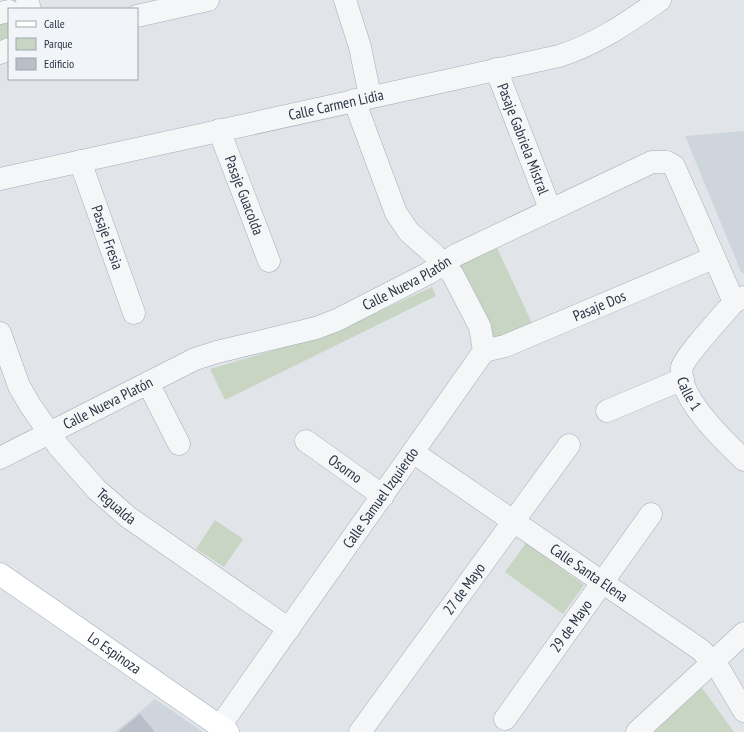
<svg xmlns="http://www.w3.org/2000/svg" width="744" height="732" font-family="'PT Sans Narrow',sans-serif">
<rect width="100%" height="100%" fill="#e1e5ea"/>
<path fill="#cfd5dd" d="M744,131V273L741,272L685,136Z
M155,699L203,732H115Z"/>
<path fill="#c8d5c2" d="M9,16V37L0,41V18Z
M497,248L532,323L495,340L460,265Z
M432,287L436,296L225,400L210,369L335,332Z
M215,520L243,539L224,567L196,549Z
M526,543L584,585L563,614L505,572Z
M702,688L734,732H647Z"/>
<path fill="#b8bfc8" d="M140,714L155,732H118Z"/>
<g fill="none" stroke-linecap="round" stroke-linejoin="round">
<defs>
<g id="minor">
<path d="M27,0L30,9"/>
<path d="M345,0L360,47L370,96"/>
<path d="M0,13L9,11"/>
<path d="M137,16L208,0"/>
<path d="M0,53L9,49"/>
<path id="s1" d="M496,69L550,209"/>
<path id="s2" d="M219,130L269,261"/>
<path id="s3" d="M80,161L134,313"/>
<path id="s4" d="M0,179L559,56C597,44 627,23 660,0"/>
<path id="s5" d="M744,297L734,302C724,314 685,356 682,367C676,396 726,443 744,460"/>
<path id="s6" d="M0,333L19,386L30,405L59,447L97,490L128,517L289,629"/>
<path id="s7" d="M484,351L505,346L713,258"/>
<path d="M148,383L179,444"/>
<path d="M607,411L683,379"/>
<path id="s8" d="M306,441L383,496"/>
<path id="s9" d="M414,453L701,650L719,669L744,711"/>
<path id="s10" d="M0,458L195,359L217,352L316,328L337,320L429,273L456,255L652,162H667L674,166L734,302"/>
<path id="s11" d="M505,719L651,514"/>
<path id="s12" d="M220,726L484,351L480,327L453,275L435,255L409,232L396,213L354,100"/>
<path id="s13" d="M360,732L569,445"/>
<path d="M637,732L744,633"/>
</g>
<g id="major">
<path id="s14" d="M0,574L228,732"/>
</g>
</defs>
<use href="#minor" stroke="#a6acb5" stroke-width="23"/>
<use href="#major" stroke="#a0abb7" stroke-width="23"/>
<use href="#minor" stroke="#f4f6f8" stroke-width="22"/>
<use href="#major" stroke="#fff" stroke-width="22"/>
</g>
<g text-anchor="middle" stroke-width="3.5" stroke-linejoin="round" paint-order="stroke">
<g font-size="15" fill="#293443" stroke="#f1f4f8">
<text dy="5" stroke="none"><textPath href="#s4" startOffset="344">Calle Carmen Lidia</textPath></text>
<text dy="5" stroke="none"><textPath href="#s1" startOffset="75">Pasaje Gabriela Mistral</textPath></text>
<text dy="5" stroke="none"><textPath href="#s2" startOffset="70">Pasaje Guacolda</textPath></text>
<text dy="5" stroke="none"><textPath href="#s3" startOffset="81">Pasaje Fresia</textPath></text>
<text dy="5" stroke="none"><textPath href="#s10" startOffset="445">Calle Nueva Platón</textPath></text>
<text dy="5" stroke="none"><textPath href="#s7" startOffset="124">Pasaje Dos</textPath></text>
<text dy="5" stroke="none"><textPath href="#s5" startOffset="123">Calle 1</textPath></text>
<text dy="5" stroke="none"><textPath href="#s10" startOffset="121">Calle Nueva Platón</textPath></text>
<text dy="5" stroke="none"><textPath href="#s8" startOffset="48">Osorno</textPath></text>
<text dy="5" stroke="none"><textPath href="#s12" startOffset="279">Calle Samuel Izquierdo</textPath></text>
<text dy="5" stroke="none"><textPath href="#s6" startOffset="212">Tegualda</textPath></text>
<text dy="5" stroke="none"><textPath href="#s9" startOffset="212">Calle Santa Elena</textPath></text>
<text dy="5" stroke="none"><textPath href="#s13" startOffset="177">27 de Mayo</textPath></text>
<text dy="5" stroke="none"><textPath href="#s11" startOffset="114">29 de Mayo</textPath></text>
<text dy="5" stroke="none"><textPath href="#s14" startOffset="139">Lo Espinoza</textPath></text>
</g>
</g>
<rect x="8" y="8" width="130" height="72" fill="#f1f4f8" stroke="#a1a7b0"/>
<rect x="16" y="21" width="20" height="6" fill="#ffffff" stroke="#a1a7b0"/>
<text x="44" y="28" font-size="12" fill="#293443">Calle</text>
<rect x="16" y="38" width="20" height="12" fill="#c8d5c2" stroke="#a1a7b0"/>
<text x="44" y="48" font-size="12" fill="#293443">Parque</text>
<rect x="16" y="58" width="20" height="12" fill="#b8bfc8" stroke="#a1a7b0"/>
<text x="44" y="68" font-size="12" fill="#293443">Edificio</text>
</svg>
